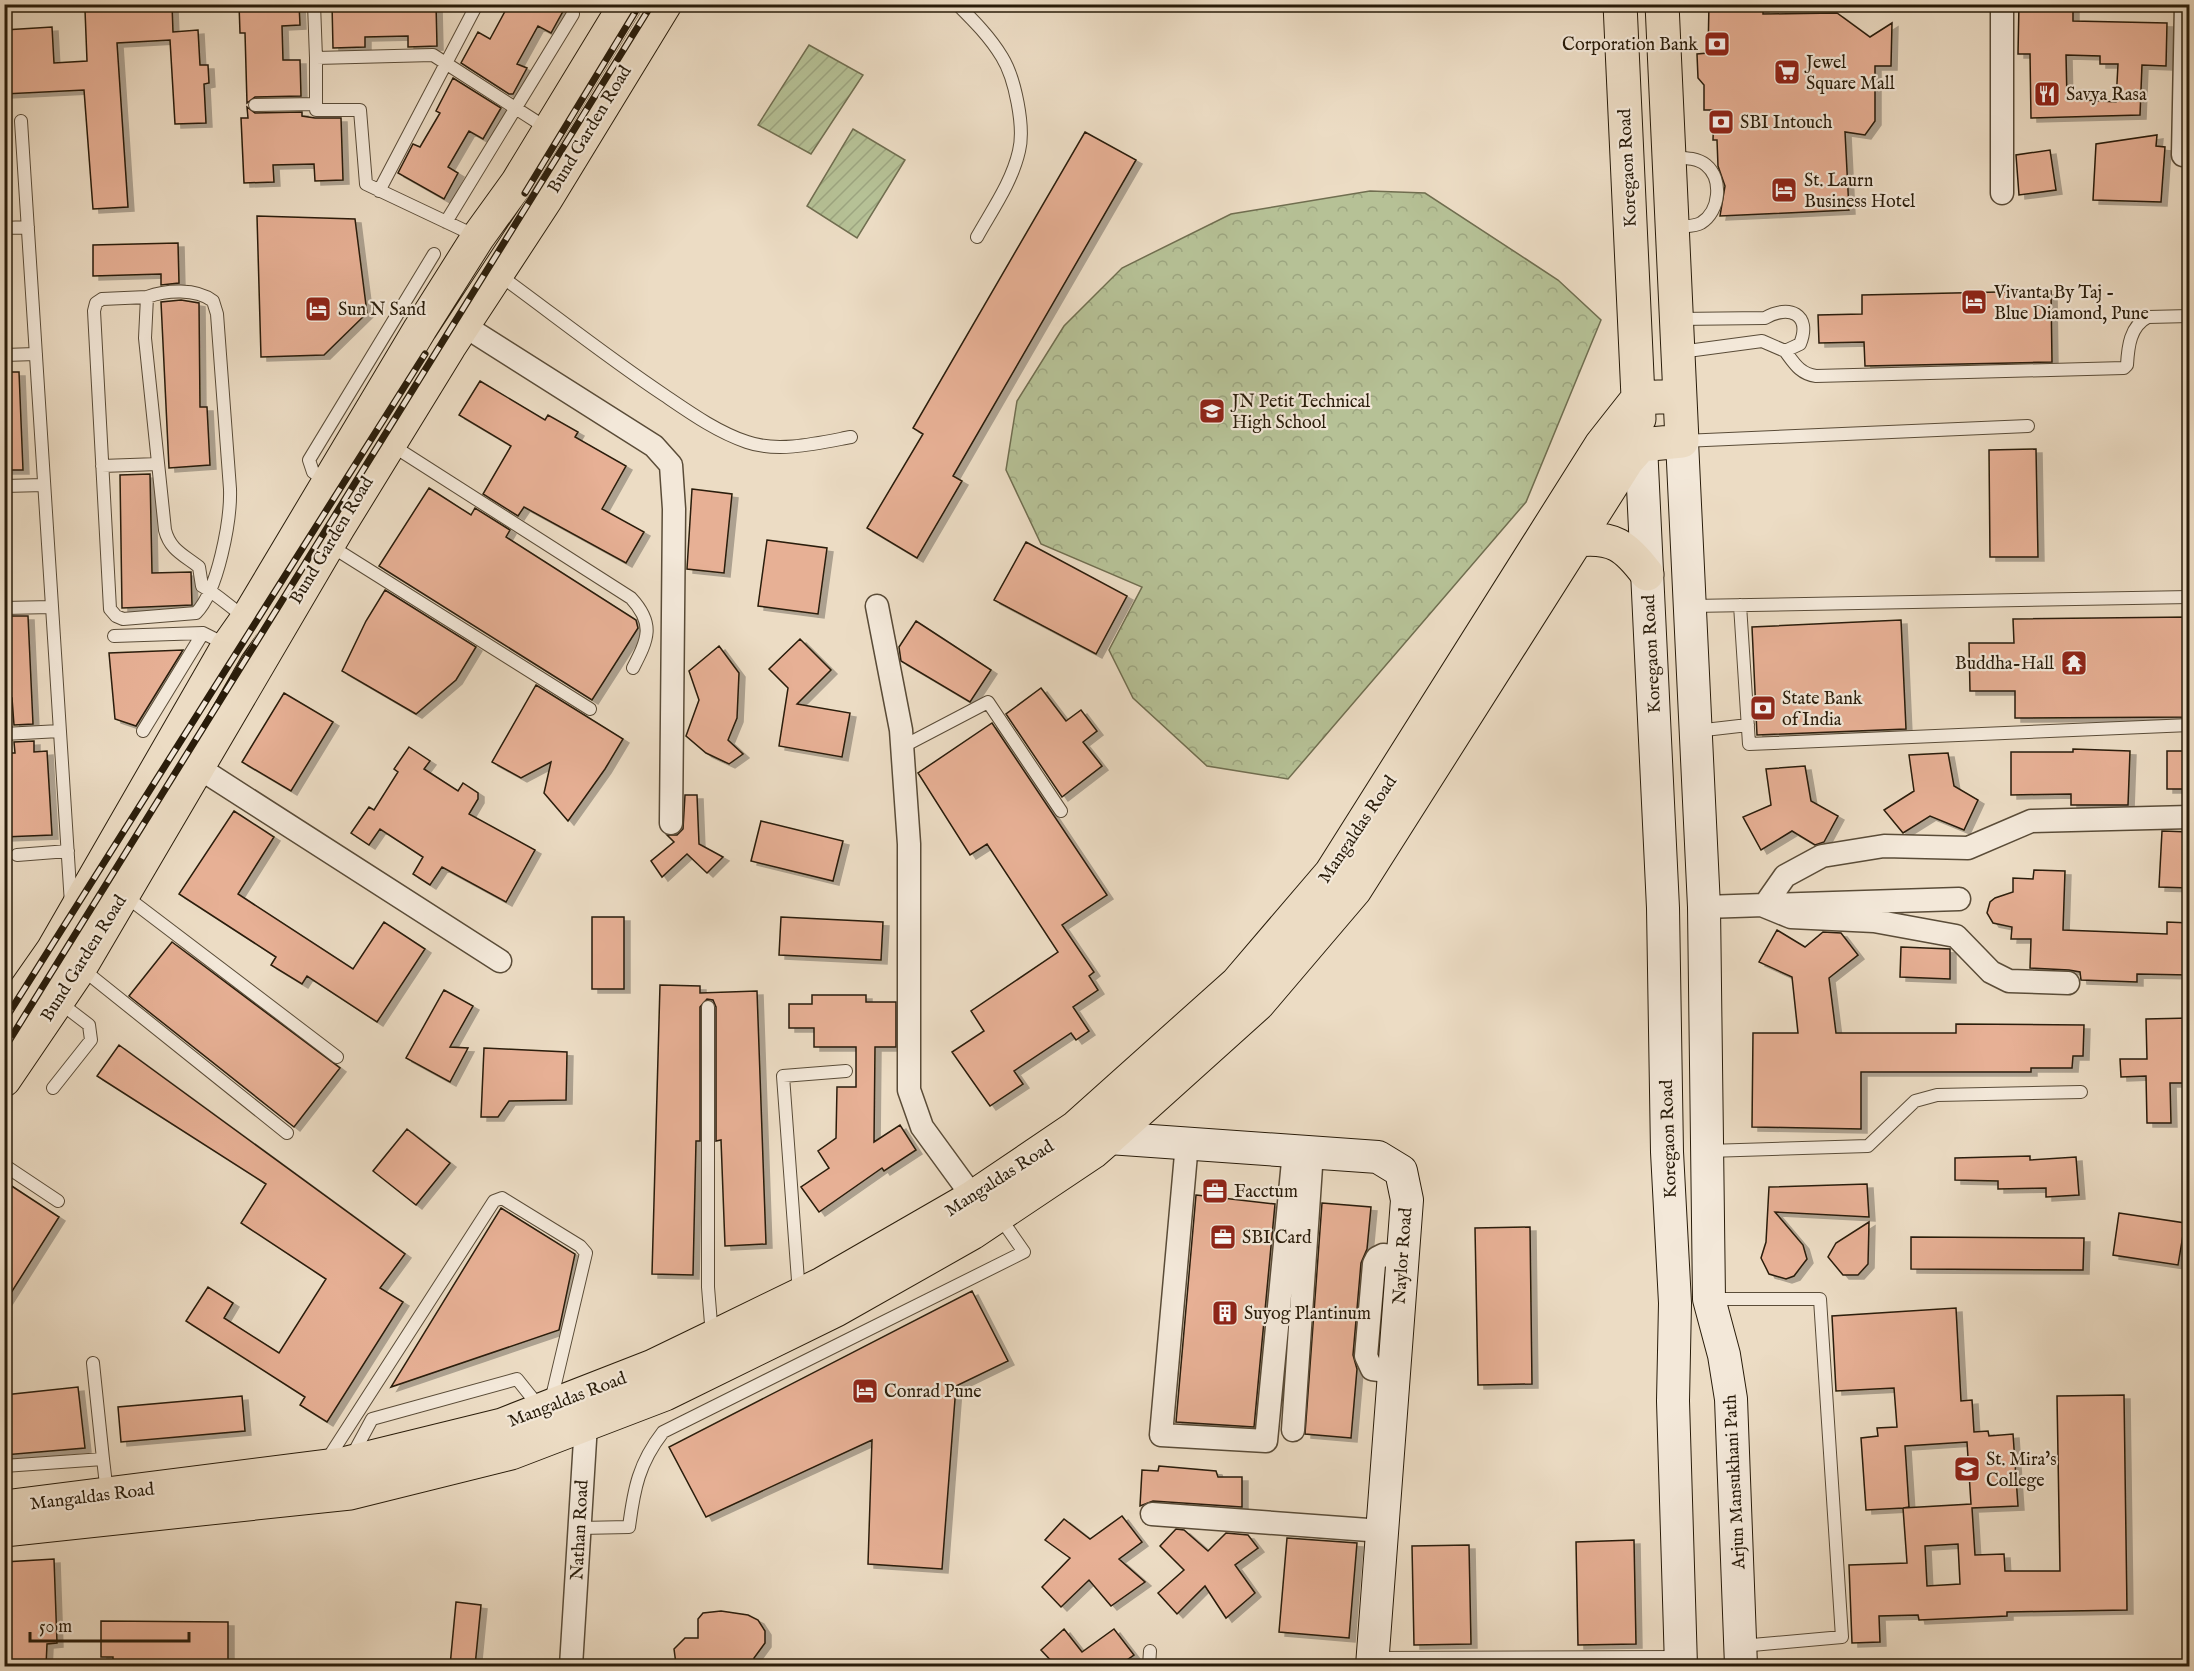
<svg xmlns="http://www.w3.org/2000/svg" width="2194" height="1671" font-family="'IM FELL English',serif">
<defs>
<pattern id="park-crowns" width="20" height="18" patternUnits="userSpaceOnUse" patternTransform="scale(1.5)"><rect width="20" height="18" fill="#b6c196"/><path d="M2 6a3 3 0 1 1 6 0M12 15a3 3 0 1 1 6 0" fill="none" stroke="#9ca580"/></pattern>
<pattern id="garden-furrows" width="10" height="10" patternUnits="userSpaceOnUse" patternTransform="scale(1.5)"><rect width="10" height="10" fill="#b6c196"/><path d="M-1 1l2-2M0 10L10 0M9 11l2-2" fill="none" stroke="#9ca580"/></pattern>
<filter id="shadow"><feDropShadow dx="6" dy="4" stdDeviation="0" flood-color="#0004"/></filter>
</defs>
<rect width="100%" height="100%" fill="#ecdcc4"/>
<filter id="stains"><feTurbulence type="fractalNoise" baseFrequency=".00333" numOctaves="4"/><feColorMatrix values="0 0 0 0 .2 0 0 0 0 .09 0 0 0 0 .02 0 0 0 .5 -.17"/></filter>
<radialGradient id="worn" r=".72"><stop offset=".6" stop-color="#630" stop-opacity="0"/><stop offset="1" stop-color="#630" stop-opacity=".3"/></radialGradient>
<path fill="url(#park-crowns)" stroke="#706e50" stroke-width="1.5" d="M1370,191L1425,193L1558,280L1601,320L1526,502L1288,779L1207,766L1133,698L1109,650L1142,587L1041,544L1006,470L1017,401L1064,326L1122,268L1231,214Z"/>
<path fill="url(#garden-furrows)" stroke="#706e50" stroke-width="1.5" d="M809,45L863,75L811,154L758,125Z
M853,129L905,160L857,238L807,206Z"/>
<path fill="#e7b095" stroke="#291c0a" stroke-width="1.5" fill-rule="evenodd" filter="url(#shadow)" d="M239,4H299L300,25L282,26L283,60H300L301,96L255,97L247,103L245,33H240Z
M332,4H436L437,46L408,47V36L365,37V47L333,48Z
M509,4H567L551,33L538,26L517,64L527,68L513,94H509L461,63L478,32L490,39Z
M1709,4H1763V14L1837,13L1870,37L1892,23L1891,66H1875V121L1865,135L1845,132L1849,210L1720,216L1725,186L1718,166L1717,140H1713L1714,110H1704V85L1698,78L1697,54L1708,53Z
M2019,4H2073V21L2167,23L2166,66L2142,65L2140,115L2031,118L2030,54H2018ZM2066,55L2100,56V64H2118L2116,102L2067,99Z
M172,5L173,32L198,30L200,65H208L209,83L204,84L206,123L175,124L170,40L117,43L128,207L93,209L84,90L4,94V30L52,27L54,63L87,61L85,10Z
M453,78L501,108L483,139L469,131L448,167L458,173L444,199L398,173L413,144L420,147L440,113L436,111Z
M247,107L255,113L302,112V116L315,118H341L343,180L315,181L314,164L273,165L274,182L244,183L241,118H248Z
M1085,132L1136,160L953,476L962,481L917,558L867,528L923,434L913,428Z
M2157,135L2156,146L2165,147L2161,202L2093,200L2096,144Z
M2050,150L2056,190L2019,195L2016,155Z
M257,216L355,219L367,313L324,355L261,357Z
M178,243L179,283L161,285V274L93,276V245Z
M2051,291L2052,362L1865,366L1864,342L1819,343L1818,315L1862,314V295Z
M181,300L199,303L200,407H207L210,465L169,468L161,302Z
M4,372H19L23,470H4Z
M480,381L545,420L548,415L578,432L575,437L626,466L602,509L644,532L626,563L524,507L518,516L483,494L511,446L459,415Z
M2036,449L2038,557H1990L1989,450Z
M150,474L152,573L191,572L192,605L122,608L120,475Z
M429,488L471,515L475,508L510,530L506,537L636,620L638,628L592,700L379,566Z
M692,489L732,494L724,573L687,569Z
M767,540L827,548L818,614L758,606Z
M1026,542L1127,596L1096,654L994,600Z
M385,590L476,647L456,680L416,714L342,671L366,621Z
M6,616H28L33,724L14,725L12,698L4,699Z
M2190,617V717L2015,718V691H1970L1969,643H2014L2013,619Z
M1901,620L1906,729L1757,735L1752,627Z
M916,621L991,670L970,702L901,661L899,647Z
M800,639L831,670L797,704L850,713L842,757L779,746L788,688L769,669Z
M719,646L739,673L737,718L728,740L743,754L729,764L706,753L686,736L699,700L689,671Z
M183,650L136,726L115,719L109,653Z
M536,685L623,739L605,769L568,821L544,793L551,762L521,778L492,762Z
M1041,688L1066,721L1081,710L1097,731L1083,742L1102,766L1062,797L1006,714Z
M284,693L333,722L291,791L242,762Z
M992,723L1107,895L1062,925L1094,972L1089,976L1098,990L1073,1007L1089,1031L1076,1040L1071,1033L1014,1071L1023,1084L990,1106L952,1052L984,1031L971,1011L1058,952L987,844L970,855L918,773Z
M34,741V752L47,751L52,835L4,837V753H15L14,742Z
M409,747L430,761L424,769L458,791L463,783L478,793V799L469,814L535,850L506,902L442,867L430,885L413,874L423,857L380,829L369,845L351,833L369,807L374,810L398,772L394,769Z
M2073,749L2130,751L2128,805H2071V794L2011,795V752H2073Z
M2167,751H2190V789H2167Z
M1948,753L1954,786L1978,800L1964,830L1930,816L1903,833L1884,810L1914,791L1909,755Z
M1805,766L1811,801L1838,816L1824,842L1815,845L1792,831L1761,850L1743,817L1771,805L1766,769Z
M685,795H697L699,844L723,857L707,873L687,854L662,877L651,861L674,842L667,835H677L683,829Z
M234,811L274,837L238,894L353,969L384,922L425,949L377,1022L307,976L302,984L271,965L276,957L179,894Z
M761,821L843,841L833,881L751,861Z
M2162,831L2190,832V888L2159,887Z
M2034,870L2065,871L2063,930L2167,934V922L2190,923V975L2137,974V982L2081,980L2080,972L2069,970L2030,968L2031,939H2011L2012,927L1993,923L1987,913L1990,902L1995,898L2013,892V878L2033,879Z
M592,917H624V989H592Z
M781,917L883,922L881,960L779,955Z
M1777,930L1805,947L1823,932L1841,933L1858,955L1829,978L1836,1033H1956V1024L2084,1025L2083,1056H2073L2072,1068H2031V1072H1861V1129L1752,1127L1753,1033H1798L1792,977L1759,962Z
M172,942L340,1068L294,1127L129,996Z
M1901,947L1950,949V979L1900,977Z
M660,985L700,986V993L757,991L766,1244L725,1246L721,1140L716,1141V1007L713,1000L707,999L700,1007V1141H696L693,1275L652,1274Z
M444,990L473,1006L450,1047L468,1048L450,1082L406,1058Z
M812,995H866V1002H896V1047H875L874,1142L900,1125L916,1150L884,1171L882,1168L819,1212L801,1187L829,1168L818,1151L836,1138L837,1087H856V1047H814V1028H789V1004H812Z
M2190,1018V1050H2183V1083H2170L2171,1123H2147L2146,1076L2121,1077L2120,1059H2147L2146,1019Z
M119,1045L405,1254L380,1288L403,1302L327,1422L300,1405L305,1397L186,1321L208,1287L233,1303L224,1318L279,1353L326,1279L241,1223L266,1184L97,1076Z
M484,1048L567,1052L566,1100L509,1101L498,1117H481Z
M407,1129L450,1163L416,1205L373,1171Z
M2030,1156V1160L2076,1157L2079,1195L2046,1197V1188L1998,1189V1181L1955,1180V1158Z
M4,1181L59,1217L4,1304Z
M1867,1184L1869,1217L1775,1212L1803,1245L1807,1259L1794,1276L1786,1279L1769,1274L1761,1258L1766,1242L1769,1187Z
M1196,1195L1275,1204L1254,1427L1176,1422Z
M1322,1203L1371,1207L1367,1249L1361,1263L1353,1355L1357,1369L1351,1438L1305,1434Z
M501,1208L575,1254L559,1330L391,1387Z
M2119,1213L2185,1223L2178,1265L2113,1255Z
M1869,1222L1868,1264L1858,1275H1843L1828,1257L1836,1243Z
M1530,1227L1532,1384L1478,1385L1475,1228Z
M1911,1237L2084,1238L2083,1270L1911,1269Z
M972,1291L1008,1361L956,1386L942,1569L868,1564L872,1440L706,1517L669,1447Z
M1956,1308L1961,1401L1972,1400L1974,1432L1988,1431L1989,1436L2013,1434L2018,1506L1972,1508L1975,1555L2004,1554L2005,1571H2060L2057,1396L2124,1395L2127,1610L2007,1612V1616L1919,1620L1918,1615L1879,1616L1880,1642L1852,1643L1849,1565L1907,1563L1903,1508L1866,1510L1861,1438L1878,1436L1877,1428L1897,1427L1894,1388L1836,1391L1832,1316ZM1967,1442L1971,1504L1903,1508L1909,1507L1905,1446ZM1958,1544L1960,1584L1927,1586L1925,1546Z
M78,1387L85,1448L4,1455V1395Z
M242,1396L245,1431L121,1442L118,1407Z
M1159,1466L1216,1471L1218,1477H1242V1507L1153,1501L1140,1506L1142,1470L1158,1471Z
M1122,1516L1142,1542L1119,1559L1145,1582L1111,1606L1089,1580L1061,1607L1042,1587L1070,1558L1045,1540L1064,1519L1090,1539Z
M1176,1529L1184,1530L1208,1551L1226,1533L1248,1535L1258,1548L1235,1565L1255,1593L1226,1618L1205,1586L1177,1614L1158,1593L1184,1570L1160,1546Z
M1287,1538L1357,1543L1349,1638L1279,1632Z
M1634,1540L1636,1644L1578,1645L1576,1542Z
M1469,1545L1471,1644L1414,1645L1412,1546Z
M54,1559L57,1643L47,1644L46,1666H4V1562Z
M456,1602L481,1605L475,1666H450Z
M721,1611L748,1615L758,1620L765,1631V1643L754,1658L753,1666H684L676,1664L674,1649L685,1638H698V1619L703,1613Z
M101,1621L228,1622V1666H113V1657H101Z
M1064,1629L1082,1652L1114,1629L1134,1655L1118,1666H1056L1041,1650Z"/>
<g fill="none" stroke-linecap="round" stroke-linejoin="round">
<defs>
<path id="lane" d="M314,4L316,58
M957,4C974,21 990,37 1002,57C1015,78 1025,127 1019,151C1012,182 992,210 977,237
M255,105L316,104
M21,121L71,904
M1670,157C1681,158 1696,157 1706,165C1723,179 1720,211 1701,223C1694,227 1681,226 1673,228
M379,191L475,8
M446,222L573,14
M4,228L28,227
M476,236L366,184L360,110H316V58L433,55L548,129
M498,274C553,314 607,357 664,395C689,412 717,432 747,442C778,453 819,443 851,437
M147,297L102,299L96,303L94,311L110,609L116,616L123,619L196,613C218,591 231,520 230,489L217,314L213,301C196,288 166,290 147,297L145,338L165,530C170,550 184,555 199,567L202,586C218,595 231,608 246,618
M1677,319L1765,318C1789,304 1812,314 1800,344L1785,351L1762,341L1680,352
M1785,351C1794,363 1800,374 1816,376L2124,368L2127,365C2128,347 2130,326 2148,317L2190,316
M4,355L36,354
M1683,441L2028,426
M390,444L631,598C655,624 648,639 633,668
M102,466L158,464
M326,481L313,472L309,460L434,254
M4,486L44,485
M329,545L590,709
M1740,605L1749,744L2190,725
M1691,606L2190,597
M4,608L52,607
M114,636L203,633L227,645
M143,731L203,633
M1696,731L1748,725
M4,734L60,731
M902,747L988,702L1061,811
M17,855L68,851
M124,895L337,1057
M81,968L287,1133
M708,1007V1287L712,1336
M53,1088L91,1040L89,1025L59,1002
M1708,1151L1868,1146L1915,1101L1937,1095L2081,1092
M4,1165L58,1201
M799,1294L783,1076L846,1071
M1711,1299H1820L1842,1637L1741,1646
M93,1363L103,1459
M352,1456L372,1419L517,1379L541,1409
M327,1460L494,1201L502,1198L580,1246L586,1253L551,1401
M4,1466L103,1459L107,1493
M580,1528L629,1527C634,1488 639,1463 663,1432L1024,1252L999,1216
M1374,1658L1680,1657
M1149,1666L1150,1651"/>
<path id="street" d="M2183,155L2186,4
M2002,193V4
M463,325L654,446L671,465L674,509L671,823
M877,606L901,730L909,844V1090L922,1127L973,1197
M196,766L500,961
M1704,907L1959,899
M2068,983L2009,981L1991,972L1956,936L1874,921L1791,917L1764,906L1785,876L1822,856L1884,846L1968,848L2031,821L2190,817
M1187,1143L1161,1435L1266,1441L1294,1151
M1394,1372L1372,1369L1366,1356L1374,1264L1377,1258L1383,1255L1403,1257
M1293,1430L1312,1152
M1152,1514L1382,1531
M571,1666L586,1424L581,1414"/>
<path id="secondary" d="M1682,441L1704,907L1709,1299L1724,1355L1731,1399L1741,1666
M1641,445L1663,908L1667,1152L1675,1303L1673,1401L1681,1666
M1096,1123L1109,1138L1378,1157L1401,1171L1407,1200L1372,1666"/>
<path id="primary" d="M1620,4L1639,419
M1577,540C1613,536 1626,546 1647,574
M4,1507L343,1464L502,1425L653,1366L713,1337L822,1284L973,1197L1075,1128L1237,983L1331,873L1601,445L1638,398L1679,396
M4,1530L350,1493L511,1453L665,1394L836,1310L972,1233L1093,1152L1109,1138L1258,1004L1355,890L1627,461L1641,445L1682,441L1662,4"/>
<path id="highway" d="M4,1020L53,950L228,646L247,619L420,329L478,237L517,183L626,4
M4,1080L80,968L338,528L449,347L546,199L665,4"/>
</defs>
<use href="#lane" stroke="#5a4c38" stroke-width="14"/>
<use href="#street" stroke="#5a4c38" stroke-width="25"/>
<use href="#secondary" stroke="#291c0a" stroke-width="34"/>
<use href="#primary" stroke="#291c0a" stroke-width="35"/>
<use href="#highway" stroke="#291c0a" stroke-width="35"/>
<use href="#lane" stroke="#f3e8d9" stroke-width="12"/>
<use href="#street" stroke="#f3e8d9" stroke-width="22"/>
<use href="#secondary" stroke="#f3e8d9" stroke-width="32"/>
<use href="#primary" stroke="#ecdcc4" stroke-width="33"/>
<use href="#highway" stroke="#ecdcc4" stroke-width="33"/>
<defs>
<path id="rail" d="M525,193L640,4
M4,1021L425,354
M4,1049L652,4"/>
</defs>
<use href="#rail" stroke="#291c0a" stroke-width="7"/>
<use href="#rail" stroke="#f3e8d9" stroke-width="4.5" stroke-dasharray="14" stroke-linecap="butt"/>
</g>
<defs>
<symbol id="bank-square" viewBox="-11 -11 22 22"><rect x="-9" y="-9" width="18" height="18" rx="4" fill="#8f2418" stroke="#f3e8d9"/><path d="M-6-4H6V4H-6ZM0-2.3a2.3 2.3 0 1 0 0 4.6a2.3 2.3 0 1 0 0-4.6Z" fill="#fff"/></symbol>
<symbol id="supermarket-square" viewBox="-11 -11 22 22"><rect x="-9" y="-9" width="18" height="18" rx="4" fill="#8f2418" stroke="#f3e8d9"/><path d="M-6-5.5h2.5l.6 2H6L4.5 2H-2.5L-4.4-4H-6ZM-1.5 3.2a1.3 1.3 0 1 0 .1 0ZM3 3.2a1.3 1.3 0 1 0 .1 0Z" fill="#fff"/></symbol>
<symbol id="restaurant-square" viewBox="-11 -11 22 22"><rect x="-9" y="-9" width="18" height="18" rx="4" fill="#8f2418" stroke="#f3e8d9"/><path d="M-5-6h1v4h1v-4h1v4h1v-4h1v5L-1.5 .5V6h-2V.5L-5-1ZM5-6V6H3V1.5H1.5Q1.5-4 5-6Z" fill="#fff"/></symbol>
<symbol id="hotel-square" viewBox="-11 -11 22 22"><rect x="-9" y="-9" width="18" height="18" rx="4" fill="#8f2418" stroke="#f3e8d9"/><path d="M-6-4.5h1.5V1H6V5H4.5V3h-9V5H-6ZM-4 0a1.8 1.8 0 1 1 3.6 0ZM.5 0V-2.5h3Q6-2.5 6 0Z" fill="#fff"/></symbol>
<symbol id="school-square" viewBox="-11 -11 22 22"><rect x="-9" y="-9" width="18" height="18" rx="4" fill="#8f2418" stroke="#f3e8d9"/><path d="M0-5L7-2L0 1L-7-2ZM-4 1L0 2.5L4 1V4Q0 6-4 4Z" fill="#fff"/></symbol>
<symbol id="temple-square" viewBox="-11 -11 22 22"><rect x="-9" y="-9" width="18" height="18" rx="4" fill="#8f2418" stroke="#f3e8d9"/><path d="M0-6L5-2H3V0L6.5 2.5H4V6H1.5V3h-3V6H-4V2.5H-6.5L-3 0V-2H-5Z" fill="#fff"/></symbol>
<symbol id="office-square" viewBox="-11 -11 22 22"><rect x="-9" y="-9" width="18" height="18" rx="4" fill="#8f2418" stroke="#f3e8d9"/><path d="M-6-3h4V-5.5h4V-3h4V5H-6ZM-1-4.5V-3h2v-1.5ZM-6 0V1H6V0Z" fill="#fff"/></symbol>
<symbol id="building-square" viewBox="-11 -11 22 22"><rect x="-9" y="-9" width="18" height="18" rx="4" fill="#8f2418" stroke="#f3e8d9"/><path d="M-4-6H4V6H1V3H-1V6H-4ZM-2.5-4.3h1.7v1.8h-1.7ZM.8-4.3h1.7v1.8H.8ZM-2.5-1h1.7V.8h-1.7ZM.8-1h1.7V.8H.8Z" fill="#fff"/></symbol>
<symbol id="university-square" viewBox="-11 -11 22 22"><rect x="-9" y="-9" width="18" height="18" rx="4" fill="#8f2418" stroke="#f3e8d9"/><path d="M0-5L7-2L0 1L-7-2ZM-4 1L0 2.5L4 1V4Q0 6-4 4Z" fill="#fff"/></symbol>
</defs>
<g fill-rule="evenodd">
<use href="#bank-square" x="1702" y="29" width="30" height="30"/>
<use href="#supermarket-square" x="1772" y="57" width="30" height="30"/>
<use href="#restaurant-square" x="2032" y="79" width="30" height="30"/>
<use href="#bank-square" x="1706" y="107" width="30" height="30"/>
<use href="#hotel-square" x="1769" y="175" width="30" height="30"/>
<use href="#hotel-square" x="1959" y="287" width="30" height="30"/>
<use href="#hotel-square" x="303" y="294" width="30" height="30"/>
<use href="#school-square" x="1197" y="396" width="30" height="30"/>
<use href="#temple-square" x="2059" y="648" width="30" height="30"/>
<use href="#bank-square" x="1748" y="693" width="30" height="30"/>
<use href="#office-square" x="1200" y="1176" width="30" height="30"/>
<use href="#office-square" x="1208" y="1222" width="30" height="30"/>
<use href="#building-square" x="1210" y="1298" width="30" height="30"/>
<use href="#hotel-square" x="850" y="1376" width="30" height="30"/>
<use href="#university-square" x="1952" y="1454" width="30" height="30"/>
</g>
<g text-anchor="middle" stroke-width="4.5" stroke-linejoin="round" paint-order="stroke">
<g font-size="18" fill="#291c0a" stroke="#f3e8d9" text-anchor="start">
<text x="1698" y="50" text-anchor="end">Corporation Bank</text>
<text x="1806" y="68">Jewel<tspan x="1806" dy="21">Square Mall</tspan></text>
<text x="2066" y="100">Savya Rasa</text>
<text x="1740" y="128">SBI Intouch</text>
<text x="1804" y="186">St. Laurn<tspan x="1804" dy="21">Business Hotel</tspan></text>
<text x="1994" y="298">Vivanta By Taj -<tspan x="1994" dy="21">Blue Diamond, Pune</tspan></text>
<text x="338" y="315">Sun N Sand</text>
<text x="1232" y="407">JN Petit Technical<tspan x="1232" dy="21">High School</tspan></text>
<text x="2054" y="669" text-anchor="end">Buddha-Hall</text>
<text x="1782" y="704">State Bank<tspan x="1782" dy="21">of India</tspan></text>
<text x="1234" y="1197">Facctum</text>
<text x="1242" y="1243">SBI Card</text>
<text x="1244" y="1319">Suyog Plantinum</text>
<text x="884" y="1397">Conrad Pune</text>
<text x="1986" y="1465">St. Mira's<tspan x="1986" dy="21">College</tspan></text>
</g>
<g font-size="18" fill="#291c0a" stroke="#f3e8d9">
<text transform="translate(589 129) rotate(-59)" y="6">Bund Garden Road</text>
<text transform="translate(1627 168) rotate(-93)" y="6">Koregaon Road</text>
<text transform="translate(331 540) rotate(-59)" y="6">Bund Garden Road</text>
<text transform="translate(1651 654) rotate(-93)" y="6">Koregaon Road</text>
<text transform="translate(1357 829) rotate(-56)" y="6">Mangaldas Road</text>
<text transform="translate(83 958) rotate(-58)" y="6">Bund Garden Road</text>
<text transform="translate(1668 1139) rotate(-92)" y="6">Koregaon Road</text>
<text transform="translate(999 1178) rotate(-33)" y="6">Mangaldas Road</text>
<text transform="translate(1402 1256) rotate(-86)" y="6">Naylor Road</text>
<text transform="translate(567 1399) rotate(-21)" y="6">Mangaldas Road</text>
<text transform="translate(1734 1482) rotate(-93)" y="6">Arjun Mansukhani Path</text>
<text transform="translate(92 1496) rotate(-7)" y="6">Mangaldas Road</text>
<text transform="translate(579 1530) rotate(-87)" y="6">Nathan Road</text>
</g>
</g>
<rect width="2194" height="1671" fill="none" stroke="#ecdcc4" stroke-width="24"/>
<rect x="6" y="6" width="2182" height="1659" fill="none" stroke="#291c0a" stroke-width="3"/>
<rect x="12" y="12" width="2170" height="1647" fill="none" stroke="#291c0a" stroke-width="1.5"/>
<path d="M30 1632v9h159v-9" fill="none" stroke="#291c0a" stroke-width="3"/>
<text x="39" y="1632" font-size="18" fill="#291c0a" stroke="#f3e8d9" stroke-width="4.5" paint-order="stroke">50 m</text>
<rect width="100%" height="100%" filter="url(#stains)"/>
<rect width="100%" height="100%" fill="url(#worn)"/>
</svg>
